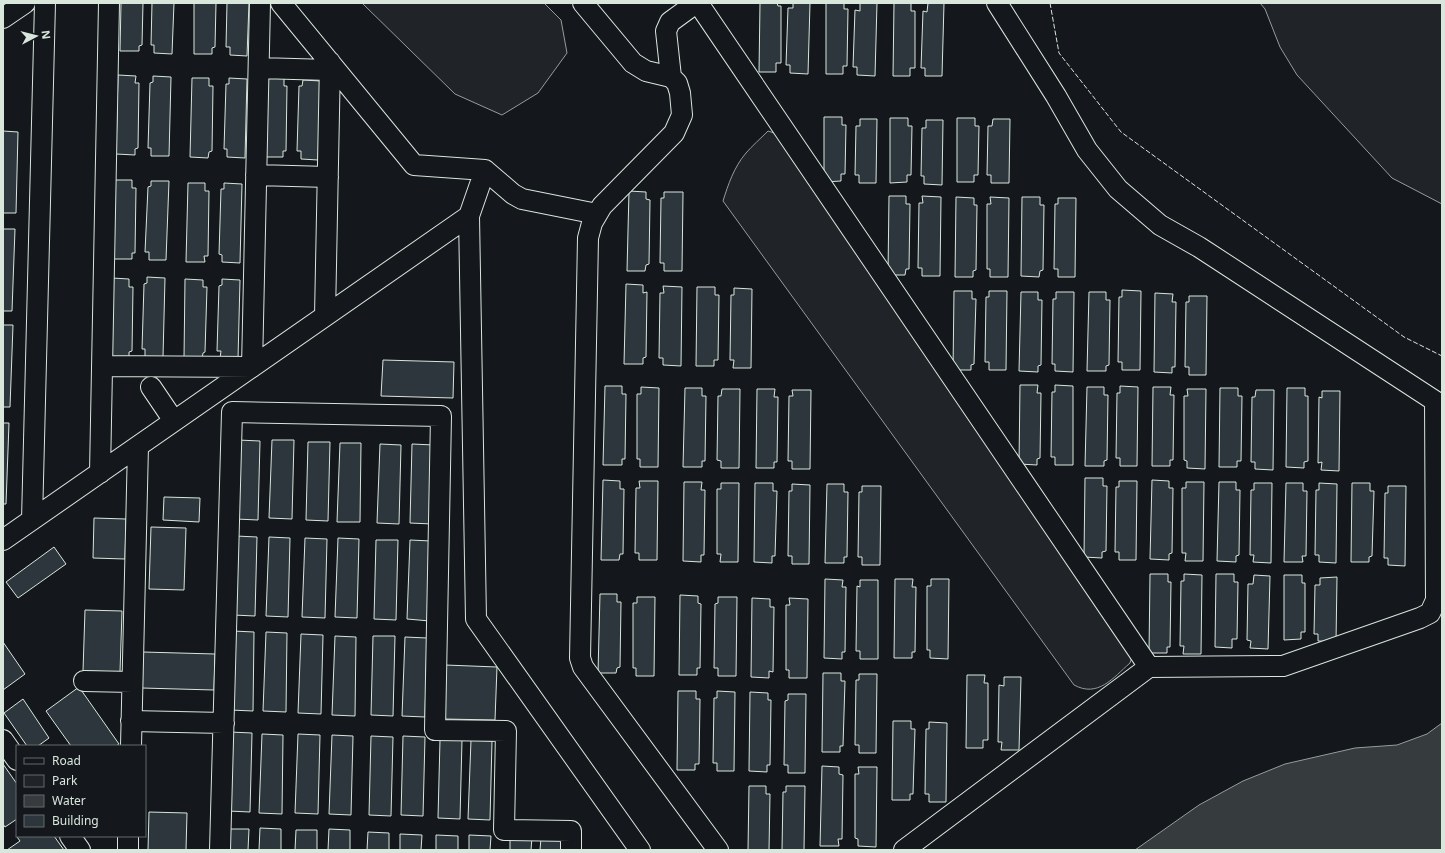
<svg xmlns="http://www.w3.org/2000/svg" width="1445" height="853" font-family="'Noto Sans',sans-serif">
<rect width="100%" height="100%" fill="#14181c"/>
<path fill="#202428" stroke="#939e99" d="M362,3H544L561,20L567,53L538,93L502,115L455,94Z
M1260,3H1442V204L1392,178L1297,75L1280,47L1265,9Z
M768,131L777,134L1132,657L1130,663C1113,678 1098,698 1074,685L723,201C728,185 734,167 746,153C752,146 760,139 768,131Z"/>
<path fill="#363b3e" stroke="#939e99" d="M1442,723V850H1135L1199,805L1243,781L1285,764L1355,748L1397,745L1427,734Z"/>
<path fill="#2c363c" stroke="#d8e6dc" d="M121,3H143L142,45L139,46V51H120Z
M152,3H174L172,54L154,53V45H151Z
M194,3H216L215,47L212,48V54H194Z
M227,3H249L247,56L230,55V47H226Z
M760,3H777L778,6H781V63H776V72H759Z
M793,3H810L808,74L790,73V65H786L788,8H793Z
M826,3H844V9H848L847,66H843V74H826Z
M860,3H877L875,76L857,75V67H853L855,10L860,11Z
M894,3H911V11H915V68H910V76H893Z
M928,3H944L942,76H925V68H921L923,11L927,12Z
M118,75L136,76L135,83H139L138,148L135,149V155L116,154Z
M153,76L171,77L169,156H151V148H148L150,83L153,82Z
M266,77L284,78V86H287L286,151H283V157H265Z
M192,78H209V86H213L212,151L209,152L208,158L190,157Z
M229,78L247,79L245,158L227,157V149H224L226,84H229Z
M303,80L321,81L318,160L301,159V151H297L299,86H302Z
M824,117H842V125H846L845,174H841V181L824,182Z
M890,118H908V126H912L911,175H907V182L890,183Z
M957,118H975V126H979L978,175H974V182H957Z
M860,119H877L876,183H859V175H855L856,126H860Z
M993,119H1010L1009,183H991V175H987L988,126H992Z
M926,120H943L942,185L924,184V176H921L922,128H926Z
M3,131L18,132L16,213H3Z
M115,180H132V188H136L135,253H132V259H113Z
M151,181H169L166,260H149V252H145L148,187L151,186Z
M188,183H205V191H209L208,256H204L205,262H186Z
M224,183L242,184L240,263L222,262V255L219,254L221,189H224Z
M629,191L646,192V199L650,200L649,264L646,265L645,271H627Z
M664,192H683L682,271H664V263H660L661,198H664Z
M889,196H906V204H910L909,269H906L905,275H888Z
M922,196L941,197L940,276H922V268H918L919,203H923Z
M956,197L974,198V205H977L976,270L973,271V277H955Z
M990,197L1009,198L1008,277H990V269H987V204H991Z
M1022,197H1040V205H1044L1043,270L1040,271L1039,277L1021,276Z
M1058,198H1076L1075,277H1058V269H1054L1055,204H1058Z
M3,229H15L12,311H3Z
M147,277L165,278L163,357H145V349H142L144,284L147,283Z
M112,278L129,279V287H133L132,351L129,352V358L110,357Z
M185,279L203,280V287H207L205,352L203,353L202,359L184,358Z
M222,279L240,280L238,359L220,358L221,351H217L219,286L222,285Z
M626,284L643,285V293L647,292L646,357L643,358V364H624Z
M663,286L682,287L681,366L663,365V358H659L660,293H664Z
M697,287H715V295H719L718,360H714V366H696Z
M734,288L752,289L751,368H733L734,360H730L731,295H734Z
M1122,290L1141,291L1140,370H1122V362H1118L1119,297H1122Z
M954,291H972V299H976L974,364L971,365V370H953Z
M989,291H1007L1006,370H989V362H985L986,297H989Z
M1021,292H1038V300H1042L1041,365L1038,366V372L1019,371Z
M1056,292H1074L1073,372L1055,371V364H1052L1053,299H1056Z
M1089,292H1106V300H1110L1109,365L1106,366V371H1087Z
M1155,293L1173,294L1172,302H1176L1175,367H1172V373L1154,372Z
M1189,296H1207L1206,375H1189V367H1185L1186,302H1189Z
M3,325H13L10,407H3Z
M383,360L454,362L453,398L381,396Z
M1020,385H1038L1037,393H1041L1040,458L1037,459V465L1019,464Z
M1055,385L1073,386V465H1055V457H1051L1052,392H1055Z
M605,386H622V394H626L625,459H622V465H603Z
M1120,386L1138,387L1137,466H1120V458H1116L1117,393H1120Z
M641,387L659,388L658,467H640V459H637V394H641Z
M1087,387H1104V395H1108L1107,460L1104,461V466H1085Z
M1153,387H1171L1170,395H1174L1173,460H1170V466H1152Z
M685,388H702V396H706L705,461H702V467H683Z
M1220,388H1238V396H1242L1241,461H1237V467H1219Z
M1287,388H1305V396H1308V461L1304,462V468L1286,467Z
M722,389H740L739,468H721V461L717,460L718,396H721Z
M757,389H775L774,397H778L777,462H774V468H756Z
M1187,389H1206L1205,469L1187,468V461L1184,460V396H1188Z
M792,390H811L810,469H792V461H788L789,396H793Z
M1256,390H1274L1273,470L1255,469V462H1251L1252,397H1255Z
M1322,391H1340L1339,471L1321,470L1322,462L1318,463L1319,397L1322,398Z
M3,423H9L6,504H3Z
M238,440L260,441L258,520L236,519Z
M272,440H294L292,519L269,518Z
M308,442H330L328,521L306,520Z
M340,443H361L360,522H337Z
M380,444L401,445L399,524L377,523Z
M412,444L434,445L432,524L410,523Z
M1085,478H1103V486H1107L1106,551L1102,552V558L1084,557Z
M603,480L620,481V489H624L623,554H620L619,560H601Z
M1152,480L1169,481V488H1173L1172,553L1169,554V560L1150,559Z
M639,481H658L657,560H639V553H635L636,488H640Z
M1119,481H1137L1136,560H1119V552H1115L1116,487H1119Z
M684,482H702L701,490H705L704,555H701V562L683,561Z
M1186,482H1204L1203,561H1185L1186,553H1182V488H1186Z
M1219,482H1236V490H1240L1239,555L1236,556V562L1217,561Z
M721,483H739L738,562H720L721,554H717V489H721Z
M755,483H773V491H777L775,556H772V563L754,562Z
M1254,483H1272L1271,563L1253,562L1254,555H1250L1251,490H1254Z
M1286,483H1303V491H1307L1306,556H1302L1303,562H1284Z
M1319,483L1337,484L1336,563L1319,562V555H1315L1316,490H1319Z
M1352,483H1370V491H1374L1372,556L1369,557V562H1351Z
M792,484L810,485L809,564H792V556H788L789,491H792Z
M827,484H844V492H848L847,557H844V563H825Z
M862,486H881L880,565H862V557H858L859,492H862Z
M1388,486H1406L1405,566L1388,565V558H1384L1385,493H1388Z
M164,497L200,498L199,522L163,520Z
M94,518L126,519L125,559L93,558Z
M151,527L186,528L184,590L149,589Z
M236,536L257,537L255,616L233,615Z
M269,537L290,538L288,617L266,616Z
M305,538L327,539L325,618L302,617Z
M338,538L359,539L357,618L335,617Z
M376,540H398L396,620L374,619Z
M410,540L431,541L430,621L407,619Z
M54,547L66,564L18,598L6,582Z
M1150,574H1168V582H1171L1170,647H1167V653H1149Z
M1184,574L1202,575L1201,654H1183L1184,646H1180L1181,581H1184Z
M1216,574H1234V582H1238L1237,639H1232V648L1215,647Z
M1254,575L1270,576L1268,649L1250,648L1251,641L1247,640L1248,584H1253Z
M1284,575H1302V583H1305V632H1301V639L1284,640Z
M1337,577L1336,642L1318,641V634H1314L1315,585H1320V578Z
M825,579L843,580L842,587H846L845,652H842V659L824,658Z
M895,579H913L912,587H916L915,652H912V658H894Z
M931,579H949L948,659L930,658V650H927V586H931Z
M860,580H878V659H860V651H856L857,586L860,587Z
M600,594H617V602H621L620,667L617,668L616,673H598Z
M680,595L698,596V603L701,604L700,668H697V675H679Z
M637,597H655L654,676H636V668H633V603H637Z
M718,597H737L736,676H718V668H714L715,604L718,603Z
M752,598L770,599V607H774L773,672L769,671V678L751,677Z
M789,598L808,599L807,678H789V670H786V605H790Z
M85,610L122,611L120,672L83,671Z
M233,631L254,632L253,711L230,710Z
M266,632L287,633L286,712L263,711Z
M301,634L323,635L321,714L298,713Z
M335,636L356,637L355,716L332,715Z
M373,636H395L393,716L371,715Z
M405,637L427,638L425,717L402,716Z
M3,642L25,674L3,690Z
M143,652L215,654L214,690L142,688Z
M445,665L497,667L495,720L444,719Z
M823,673H841V681H845L843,746H840V752H822Z
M859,674H877L876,753H859V745H855L856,680H859Z
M967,675H985L984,683H988V740H983V748H966Z
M1004,677H1021L1019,750H1001L1002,742H998L999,685L1004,686Z
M79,687L119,744L116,746H71L46,711Z
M678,691H696V699H700L699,764H695V770H677Z
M717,691L735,692L734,771H717V763H713L714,698H717Z
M750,692L768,693V700H771L770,765H767V772L749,771Z
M788,694H806L805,773H788V765H784L785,701L788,700Z
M23,699L49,738L38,746H27L4,713Z
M893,721H911V729H915L913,794H910V800H892Z
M929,722L947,723L946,802H929V794H925L926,729H929Z
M230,732L252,733L250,812L228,811Z
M262,734L283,735L282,814L259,813Z
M298,734L320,735L318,814L295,813Z
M332,735L353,736L351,815L329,814Z
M371,736L393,737L391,816L369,815Z
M403,736L425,737L423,816L401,815Z
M440,740H462L460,819L438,818Z
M471,740L492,741L490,820L468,819Z
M3,764L17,784V819L5,827L3,824Z
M822,766L839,767V774L843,775L842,839H838L839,846H820Z
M858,767H877L876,847L858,846V839L855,838V774H859Z
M749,786H766V794H770L769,850H748Z
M786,786H805L804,850H782L783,792H786Z
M149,812L187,813L186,850H148Z
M260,828L281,829V850H259Z
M227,829H249L248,850H226Z
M329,829L350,830V850H328Z
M296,830H317V850H295Z
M368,832L389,833V850H367Z
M400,834L422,835L421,850H400Z
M436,835L458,836V850H436Z
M469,835L491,836L490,850H469Z
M19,836H54L64,850H7L20,841L17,837Z
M510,836L532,837L531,850H510Z
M541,838H562V850H540Z"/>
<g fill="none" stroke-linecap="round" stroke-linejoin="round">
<defs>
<path id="minor" d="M281,3L414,165L485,170L513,194L522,199L597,214
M583,3L633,63L646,71L671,77L677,83L680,93L682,115L674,133L602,206L592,223L588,238L580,658L583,667L718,850
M698,3L1149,667
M3,18L25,3
M259,68L329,70
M671,77L666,31L670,22L696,3
M256,175L328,177
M469,216L476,619L640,850
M325,316L330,62
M102,366L252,367L260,3
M151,387L174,421
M100,473L109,3
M32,520L45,3
M3,540L469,216L485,170
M84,681L132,682
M131,721L224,723
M3,740L17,760
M131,746L138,446
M70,836L80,850
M128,850V836
M220,850L232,412L441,416L435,730L506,731L504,830L571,831V850
M904,850L1149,667L1283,666L1420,618L1430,613L1436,600L1435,401L1199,247L1160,225L1118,189L1087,150L1056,96L997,3"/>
</defs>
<use href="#minor" stroke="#d8e6dc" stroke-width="22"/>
<use href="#minor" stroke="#14181c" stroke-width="20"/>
<path stroke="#d8e6dc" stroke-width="1" stroke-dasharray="5 2" stroke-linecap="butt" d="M1050,3L1059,53L1121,132L1404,337L1442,356"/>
</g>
<rect width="1445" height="853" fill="none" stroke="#d8e6dc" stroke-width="8"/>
<rect x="16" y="745" width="130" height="92" fill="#14181c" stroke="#626a69"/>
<rect x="24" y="758" width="20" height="6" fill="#14181c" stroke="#626a69"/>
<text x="52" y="765" font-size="12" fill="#d8e6dc">Road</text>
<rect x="24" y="775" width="20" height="12" fill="#202428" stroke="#626a69"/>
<text x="52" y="785" font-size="12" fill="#d8e6dc">Park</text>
<rect x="24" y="795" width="20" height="12" fill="#363b3e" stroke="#626a69"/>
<text x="52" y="805" font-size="12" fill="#d8e6dc">Water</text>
<rect x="24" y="815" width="20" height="12" fill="#2c363c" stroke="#626a69"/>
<text x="52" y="825" font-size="12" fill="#d8e6dc">Building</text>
<g transform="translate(36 36) rotate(83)" stroke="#14181c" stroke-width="3" paint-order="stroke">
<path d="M0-3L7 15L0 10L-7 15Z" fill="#d8e6dc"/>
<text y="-6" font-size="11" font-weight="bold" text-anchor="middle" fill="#d8e6dc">N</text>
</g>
</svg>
